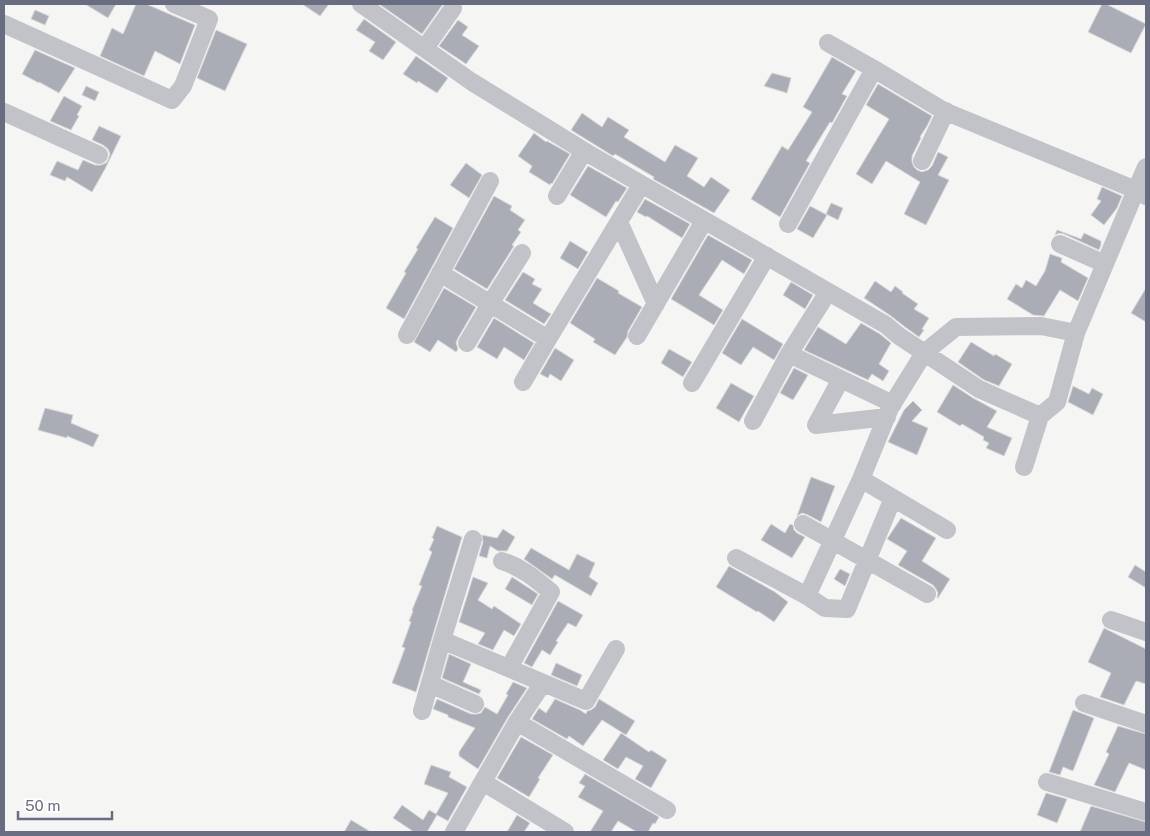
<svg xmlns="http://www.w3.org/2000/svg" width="1150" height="836" font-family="'Public Sans',sans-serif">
<rect width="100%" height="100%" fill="#f5f6f3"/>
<path fill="#abadb6" stroke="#d7d7d6" d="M85,4H116L108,18Z
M136,4H146L195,25L180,64L155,51L144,76L100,56L112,28L123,34Z
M302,4H329L320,16Z
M379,4H443L422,34Z
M1102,4H1106L1146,24L1131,53L1088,32Z
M35,10L49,16L45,25L31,19Z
M364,19L396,42L383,60L369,51L375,42L356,30Z
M458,20L468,27L462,35L479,46L466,64L439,46Z
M216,30L247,44L225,91L197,78Z
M35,50L75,68L59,93L39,82V83L22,74Z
M416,56L448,78L437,93L418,81L417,83L403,74Z
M832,57L856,71L842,94L847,96L832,123L830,122L806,161L810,163L780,217L751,199L782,146L788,150L812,112L803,107Z
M772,73L791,78L787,93L764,86Z
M878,84L932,116L927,126L920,137L921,138L912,156V162L914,167L917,170L922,172L928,170L932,166L938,152L948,157L938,175L949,180L926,225L904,214L920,182L886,161L872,184L856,174L889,119L866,105Z
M86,86L99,92L95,101L82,95Z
M64,96L82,106L77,115L79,116L71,130L50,121Z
M582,113L602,127L608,117L629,130L624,137L665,162L675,145L698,158L687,176L704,187L711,177L730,190L714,213L653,179L654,177L615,154L613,156L571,130Z
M99,126L121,136L105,169L92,192L67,177L65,181L50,175L57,161L78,170L83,160L95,165H101L106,163L108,160L110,154L108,149L103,145L92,140Z
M534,133L546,142L547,141L570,154L552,184L551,183L550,185L529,172L532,166L518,156Z
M466,163L482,175L469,198L450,185Z
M588,166L627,188L618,202L616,201L606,217L570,195Z
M1102,187L1122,196L1117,208L1104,225L1091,215L1101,201L1097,199Z
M494,196L512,206L510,210L525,220L518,230L521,232L512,245L514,246L487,289L454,269Z
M645,199L690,224L682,238L647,216L646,217L637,212Z
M831,203L843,208L838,220L826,214Z
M810,206L827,215L813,238L797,229Z
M435,217L453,228L404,319L386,308L406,273L404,272L418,249L416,248Z
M1057,230L1081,239L1084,233L1101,241V245L1099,250L1064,234L1059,233L1055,235Z
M708,235L752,260L744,274L722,260L699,295L723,310L714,325L671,299Z
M570,241L588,252L578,269L560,258Z
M1050,254L1062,258L1061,262L1088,278L1078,301L1060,290L1044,316L1033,315L1007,299L1016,284L1022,288L1026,280L1036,286L1045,271Z
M523,272L535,279L532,284L542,289L533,303L551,314L544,324L505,300Z
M597,278L619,291L618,293L642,307L628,331L627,337L615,355L593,342L595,339L570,323Z
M875,281L891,292L895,286L903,292L902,293L918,304L914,309L929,318L922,329L924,330L919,337L905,327L891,316L864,298Z
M791,282L813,295L805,309L783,295Z
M444,288L476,307L458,338L456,343L458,349L456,352L438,340L430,352L414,342Z
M1146,288V322L1131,313Z
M494,318L534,343L524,360L504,347L497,359L477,347Z
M742,319L783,344L774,360L753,347L741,365L722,353Z
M861,323L880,334L891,343L879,364L889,371L883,381L872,374L868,380L804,350L818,327L846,344Z
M971,342L994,356L995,354L1012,364L999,386L984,380L958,362Z
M555,348L574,360L561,381L550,374L548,378L540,374Z
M669,349L692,362L683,377L661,363Z
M794,368L808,375L793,400L780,393Z
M731,383L754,396L739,422L716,408Z
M953,385L973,398L997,411L987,427L1012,438L1004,456L986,448L989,443L983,440L984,437L962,424L960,426L937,412Z
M1073,386L1089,394L1092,388L1103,394L1093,415L1068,402Z
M913,401L922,410L912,421L928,428L917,455L888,442L904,410Z
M45,408L73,415L71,423L99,435L93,447L67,436V438L38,430Z
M811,477L835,486L821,522L808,515L802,513L797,516Z
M901,518L936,538L922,561L950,579L938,598H937L938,593L936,589L933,585L898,565L907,551L887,539Z
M771,524L785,533L790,524L793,525L794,530L797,533L805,537L792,558L761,540Z
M437,526L462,537L416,692L392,683L405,648L402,647L411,622L409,621L413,611L412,610L422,586L419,585L432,552L429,550L434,539L432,538Z
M503,529L515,537L507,551H498L490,546L487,558L479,556L483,542L482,535L497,538Z
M531,548L569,570L577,554L595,563L589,577L598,583L591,596L555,575L552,579L524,559Z
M1135,565L1146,572V588L1128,577Z
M729,566L775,592L788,602L774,622L758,611L757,612L716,587Z
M840,569L850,574L845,586L834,579Z
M473,577L488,583L478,600L492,609L494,606L521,624L514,636L504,630L493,650L478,644L485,633L459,622Z
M512,577L538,594L532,605L505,589Z
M558,601L583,615L576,627L568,623L556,641L558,642L550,655L542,650L532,667L524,663Z
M1104,628L1146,649V684L1136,681L1124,705L1100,697L1111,673L1088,662Z
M449,654L471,664L463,682L481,690L479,694L442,678Z
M556,663L582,675L577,686L551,675Z
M513,682L527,688L508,717L478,769L459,756V752L475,728L448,717V715L433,709L437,699L471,714H477L481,713L485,707L497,714L508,695L506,694Z
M555,699L580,710L586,714L587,711L591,710L595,707L599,699L635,721L626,735L602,720L583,746L569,736L567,739L532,719L539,708L546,713Z
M1073,710L1094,718L1073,771L1063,767L1060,775L1049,772Z
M1118,726L1146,734V770L1129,763L1115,792L1094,785L1109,754L1106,752Z
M621,733L649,752L651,750L667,760L651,788L635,779L643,766L626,757L618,769L603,760Z
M521,737L553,755L538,778L540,779L529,797L497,778Z
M431,765L451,772L449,777L467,787L448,821L437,815L427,832H414L393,818L402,805L423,820L429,810L436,814L448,793L424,784Z
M585,774L659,817L655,824L653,823L648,832H637L618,821L611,832H590L603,811L578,797L585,786L579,783Z
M1046,793L1067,799L1057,823L1037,815Z
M1091,806L1146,822V832H1080Z
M517,815L530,823L524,832H507Z
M351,820L371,832H344Z"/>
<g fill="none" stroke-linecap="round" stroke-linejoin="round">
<path stroke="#c2c3c8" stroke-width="18" d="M361,4L472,82L589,154L886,325L899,336L979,389L1040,416L1057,402L1076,333L1136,190L1146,196
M4,24L172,100L183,86L209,19L174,4
M828,43L874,69
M425,48L453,8
M4,112L99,155
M922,161L946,111
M557,196L584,151
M619,222L656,304
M788,224L874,69L944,111L1136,190L1146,167
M1060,244L1105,264
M440,273L548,339L641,185
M407,335L490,181
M637,336L704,221
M467,343L490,304L522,253
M789,354L893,404
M841,379L816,425L887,417
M523,382L548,339
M692,383L767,256
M753,421L789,354L828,292
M1024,467L1040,416
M861,479L947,530
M803,524L927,594
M473,539L442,640L586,701L616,649
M736,558L807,596L861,479L890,408L924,353L956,327L1041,326L1076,333
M502,561C521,567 536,579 551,592L509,668
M807,596L825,608L847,609L893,498
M1111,620L1146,632
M430,684L475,704
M1084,703L1146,724
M422,711L442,640
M517,722L667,810
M483,782L565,832
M1047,782L1146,812
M454,832L517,722L543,683"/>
</g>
<rect width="1150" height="836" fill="none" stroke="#686d81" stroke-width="10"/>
<path d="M18 811v8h94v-8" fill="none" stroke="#686d81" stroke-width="2.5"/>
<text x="25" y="811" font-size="15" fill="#686d81" stroke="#ffffff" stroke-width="4" paint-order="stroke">50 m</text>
</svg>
